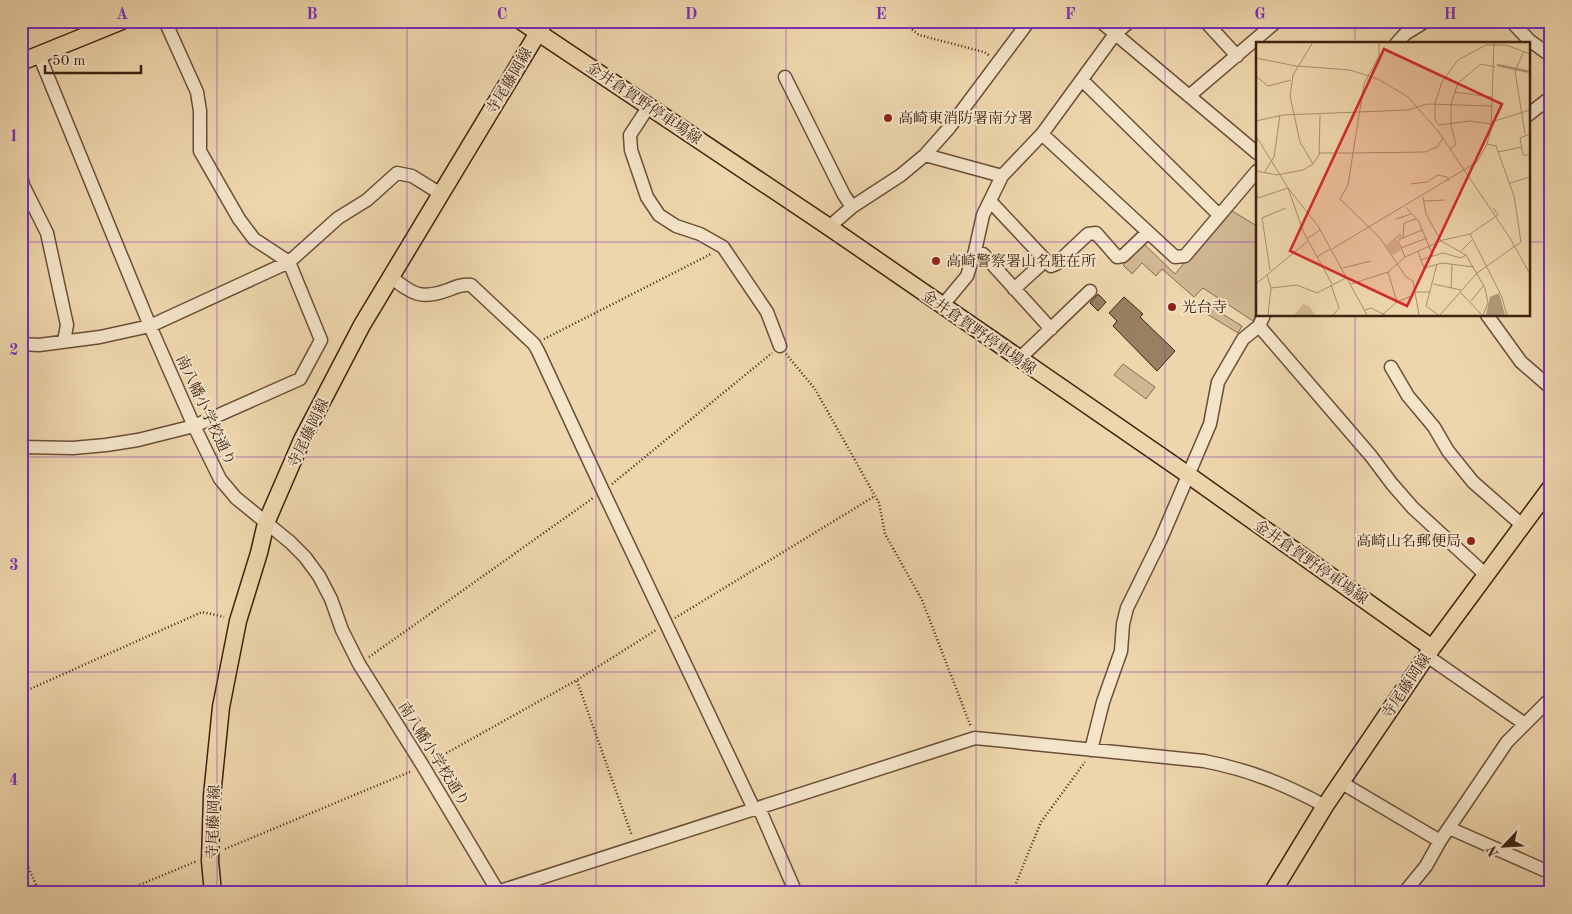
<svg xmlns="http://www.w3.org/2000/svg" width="1572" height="914" font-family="'Old Standard TT','Noto Serif JP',serif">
<rect width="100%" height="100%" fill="#eed6ac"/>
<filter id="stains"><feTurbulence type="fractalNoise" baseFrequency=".004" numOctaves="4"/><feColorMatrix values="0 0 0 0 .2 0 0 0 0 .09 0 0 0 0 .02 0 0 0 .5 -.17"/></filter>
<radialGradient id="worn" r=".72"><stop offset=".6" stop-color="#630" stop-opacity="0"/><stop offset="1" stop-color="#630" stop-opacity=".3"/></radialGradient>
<path fill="#d0b792" stroke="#876c52" d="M1229,209L1257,226V311L1253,321L1203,288L1194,297L1162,269L1156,276L1142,263L1132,274L1123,265L1144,244L1175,274Z
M1211,307L1242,326L1238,333L1207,314Z
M1123,364L1155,387L1146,399L1114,375Z"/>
<path fill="#9a8062" stroke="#3e2211" d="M1098,294L1106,302L1098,311L1090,303Z
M1124,297L1143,314L1140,317L1175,351L1157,371L1113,326L1117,321L1109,313Z"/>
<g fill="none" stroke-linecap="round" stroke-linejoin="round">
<defs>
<path id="minor" d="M1100,21L1257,153
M1205,21L1237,56
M1511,21L1529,40L1551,56
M1396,44L1405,34L1426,21
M39,55L150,326L194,426L220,479L236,498L290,542L305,557L319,576L331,599L342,630L359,664L423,766L499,893
M785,77L844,195L852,207
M1082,80L1219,215
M1189,96L1277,21
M649,106L630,135L631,150L647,197L659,215L676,226L700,234L723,247L767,312L780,346
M1528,115L1551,97
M1042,134L1175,257L1185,256L1257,171
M925,155L1002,176
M21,175L23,185L47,233L67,325L64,341
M990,201L1051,266L1056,264L1088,234L1096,233L1117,257L1123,256L1148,232
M829,227L852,207L901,175L925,155L949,128L1029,21
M975,251L983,254L1051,329
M391,277C412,294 421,300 448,290C456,287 462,284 471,285L534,344L538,351L603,491L754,809
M1014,289L1046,260
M942,306L967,276L975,251L983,215L1002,176L1042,134L1115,34L1130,21
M1487,315L1521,362L1551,388
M1259,326L1371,456L1392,484L1413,508L1486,575
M21,344L39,345L100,337L150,326L289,262L338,218L367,200L397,173L412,176L441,194
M1019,359L1090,291
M1391,367L1408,396L1434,427L1448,451L1473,482L1522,525
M21,447L73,448L106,445L138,440L194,426L300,379L321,340L289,262L254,239L239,219L200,151V111L197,92L165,21
M1427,656L1525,724
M1091,750L1103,702L1121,651L1123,624L1127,608L1161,539L1210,424L1218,382L1243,339L1259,326L1264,315
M1342,783L1440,841
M759,808L796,893
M1449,828L1551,873
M494,893L975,738L1204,761C1250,770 1284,784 1325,806
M1404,893L1426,866L1440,841L1507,742L1551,698"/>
<path id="major" d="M521,21L829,227L1187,474L1432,648
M21,62L122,21
M213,893L210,861L212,796L221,707L238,621L259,553L266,523L302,440L362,325L545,21
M1272,893L1325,806L1432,648L1551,487"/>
</defs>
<use href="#minor" stroke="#6a4f38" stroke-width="15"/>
<use href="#major" stroke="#3e2211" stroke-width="19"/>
<path stroke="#3e2211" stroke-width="2.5" stroke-dasharray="1 2.5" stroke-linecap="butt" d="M901,21L919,35L984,52L989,55
M544,339L711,254
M786,354L815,389L879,503L885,534L922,600L971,727
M612,484L772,353
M675,618L875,496
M369,657L593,498
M577,681L632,836
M21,693L202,612L224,617
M434,760L577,680L656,630
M225,849L412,771
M21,852L40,893
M120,893L197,861
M1012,893L1041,822L1085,762"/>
<use href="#minor" stroke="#f4e4c9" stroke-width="12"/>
<use href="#major" stroke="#eed6ac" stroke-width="16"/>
</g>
<path fill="none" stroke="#7b2cbf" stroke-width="1" stroke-opacity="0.55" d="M217,21V893M407,21V893M596,21V893M786,21V893M976,21V893M1165,21V893M1355,21V44M21,242H1257M1528,242H1551M1355,315V893M21,457H1551M21,672H1551"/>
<g fill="#8f2418" stroke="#f4e4c9" stroke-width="2">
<circle cx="888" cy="118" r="5"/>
<circle cx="936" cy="261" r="5"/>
<circle cx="1172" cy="307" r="5"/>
<circle cx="1471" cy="541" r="5"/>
</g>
<g text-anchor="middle" stroke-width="4" stroke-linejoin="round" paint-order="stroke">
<g font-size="15" fill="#3e2211" stroke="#f4e4c9">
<text transform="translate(509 81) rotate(-59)" y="5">寺尾藤岡線</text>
<text transform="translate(644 103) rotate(34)" y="5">金井倉賀野停車場線</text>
<text transform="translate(979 332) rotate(35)" y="5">金井倉賀野停車場線</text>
<text transform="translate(206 410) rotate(65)" y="5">南八幡小学校通り</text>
<text transform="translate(308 433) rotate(-64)" y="5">寺尾藤岡線</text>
<text transform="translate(1311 562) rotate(35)" y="5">金井倉賀野停車場線</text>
<text transform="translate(1406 686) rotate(-56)" y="5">寺尾藤岡線</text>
<text transform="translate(434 754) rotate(58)" y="5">南八幡小学校通り</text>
<text transform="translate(213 822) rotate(-88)" y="5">寺尾藤岡線</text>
</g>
<g font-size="15" fill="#3e2211" stroke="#f4e4c9" text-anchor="start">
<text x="898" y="123">高崎東消防署南分署</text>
<text x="946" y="266">高崎警察署山名駐在所</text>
<text x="1182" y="312">光台寺</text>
<text x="1461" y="546" text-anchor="end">高崎山名郵便局</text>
</g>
</g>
<g transform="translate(1256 42)">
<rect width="274" height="274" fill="#eed6ac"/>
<path d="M144,191L146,195L140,197L145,208L137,213L129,204ZM47,262L53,264L59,273H38Z" fill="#d0b792"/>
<path d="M243,251L249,273H230L234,255Z" fill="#b29977"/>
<path fill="none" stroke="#b29977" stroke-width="2.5" d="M241,23L274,30"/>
<path fill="none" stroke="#a88e6e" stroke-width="1" d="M123,0V14L108,42L92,143L84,157L124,196L150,235L157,239L163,273M268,9L259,29L269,92M0,16L40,24L94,28L122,37L152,55L182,89L254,196L274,232M0,34L12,44L35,38M198,50L235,55M0,79L27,73L152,68L171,62L236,64M235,80L274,68M235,82L214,79L183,83L179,78V61L186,40L202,18L230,3H250L274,12M274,92L264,96L267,113H274M0,94L32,146L62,184L111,273M194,107L200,103L195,83V62L202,41L225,22L239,25M242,110L266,105M63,111H96M96,111L169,110L181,105L187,96M57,122L44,100L34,54L37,33L57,0M0,129L21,133L47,128L57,122L63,113L64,73M8,131L18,115L24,73M254,141L274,135M154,142L171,140L182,133L191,135L193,139M0,149L2,156L32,146L47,189L76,242M167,155L170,172L185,199L210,213L229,246L232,261L227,273M168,159L189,158M150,165L163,180L177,214M140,177L155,172M214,192L245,253L251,273M147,196L148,181L160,177M51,197L64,188M145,206L171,196M76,207L221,120L231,102L235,88L238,0M162,209L168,226L186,221L218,225M205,209L216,198M61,215L74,207M149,215L142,198L166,188M164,218L187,211L205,216L210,213M181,222L170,264L182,273M87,226L115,219M14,228L6,176L30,166M132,230L141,260M11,233L15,246L12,273M0,242L52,199M95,242L132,230L149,215L187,198L214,192L242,173L237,166M177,242L205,248M75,243L83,266L77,273M15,246L41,243L61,251L90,236M195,246L196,223M158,250H175M204,250L226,273M215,259L228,243M109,268L115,266L129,273M126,273L141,260L158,253M184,273L221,231L265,200L258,154L240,104L231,102"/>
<path fill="#d62828" fill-opacity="0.15" stroke="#d62828" stroke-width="2.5" d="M128,7L246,62L151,264L34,209Z"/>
<rect width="274" height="274" fill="none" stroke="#3e2211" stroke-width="2.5"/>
</g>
<rect width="1572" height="914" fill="none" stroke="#eed6ac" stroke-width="55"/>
<g transform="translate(1504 846) rotate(245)" stroke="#f4e4c9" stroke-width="4" paint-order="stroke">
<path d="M0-4L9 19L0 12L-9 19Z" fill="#3e2211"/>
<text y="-8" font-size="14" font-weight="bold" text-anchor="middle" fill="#3e2211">N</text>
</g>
<path d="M45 65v8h96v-8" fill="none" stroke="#3e2211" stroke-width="2.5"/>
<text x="52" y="65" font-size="15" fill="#3e2211" stroke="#f4e4c9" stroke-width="4" paint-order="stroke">50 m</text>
<rect x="28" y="28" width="1516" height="858" fill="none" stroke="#7b2cbf" stroke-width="2"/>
<g font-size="16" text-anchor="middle" font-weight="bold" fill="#7b2cbf">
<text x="122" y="19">A</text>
<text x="312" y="19">B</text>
<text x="502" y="19">C</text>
<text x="691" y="19">D</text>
<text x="881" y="19">E</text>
<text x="1070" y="19">F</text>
<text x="1260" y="19">G</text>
<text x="1450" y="19">H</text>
<text x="14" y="141">1</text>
<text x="14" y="355">2</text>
<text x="14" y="570">3</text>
<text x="14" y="785">4</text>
</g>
<rect width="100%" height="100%" filter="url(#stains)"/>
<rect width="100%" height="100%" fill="url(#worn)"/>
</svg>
